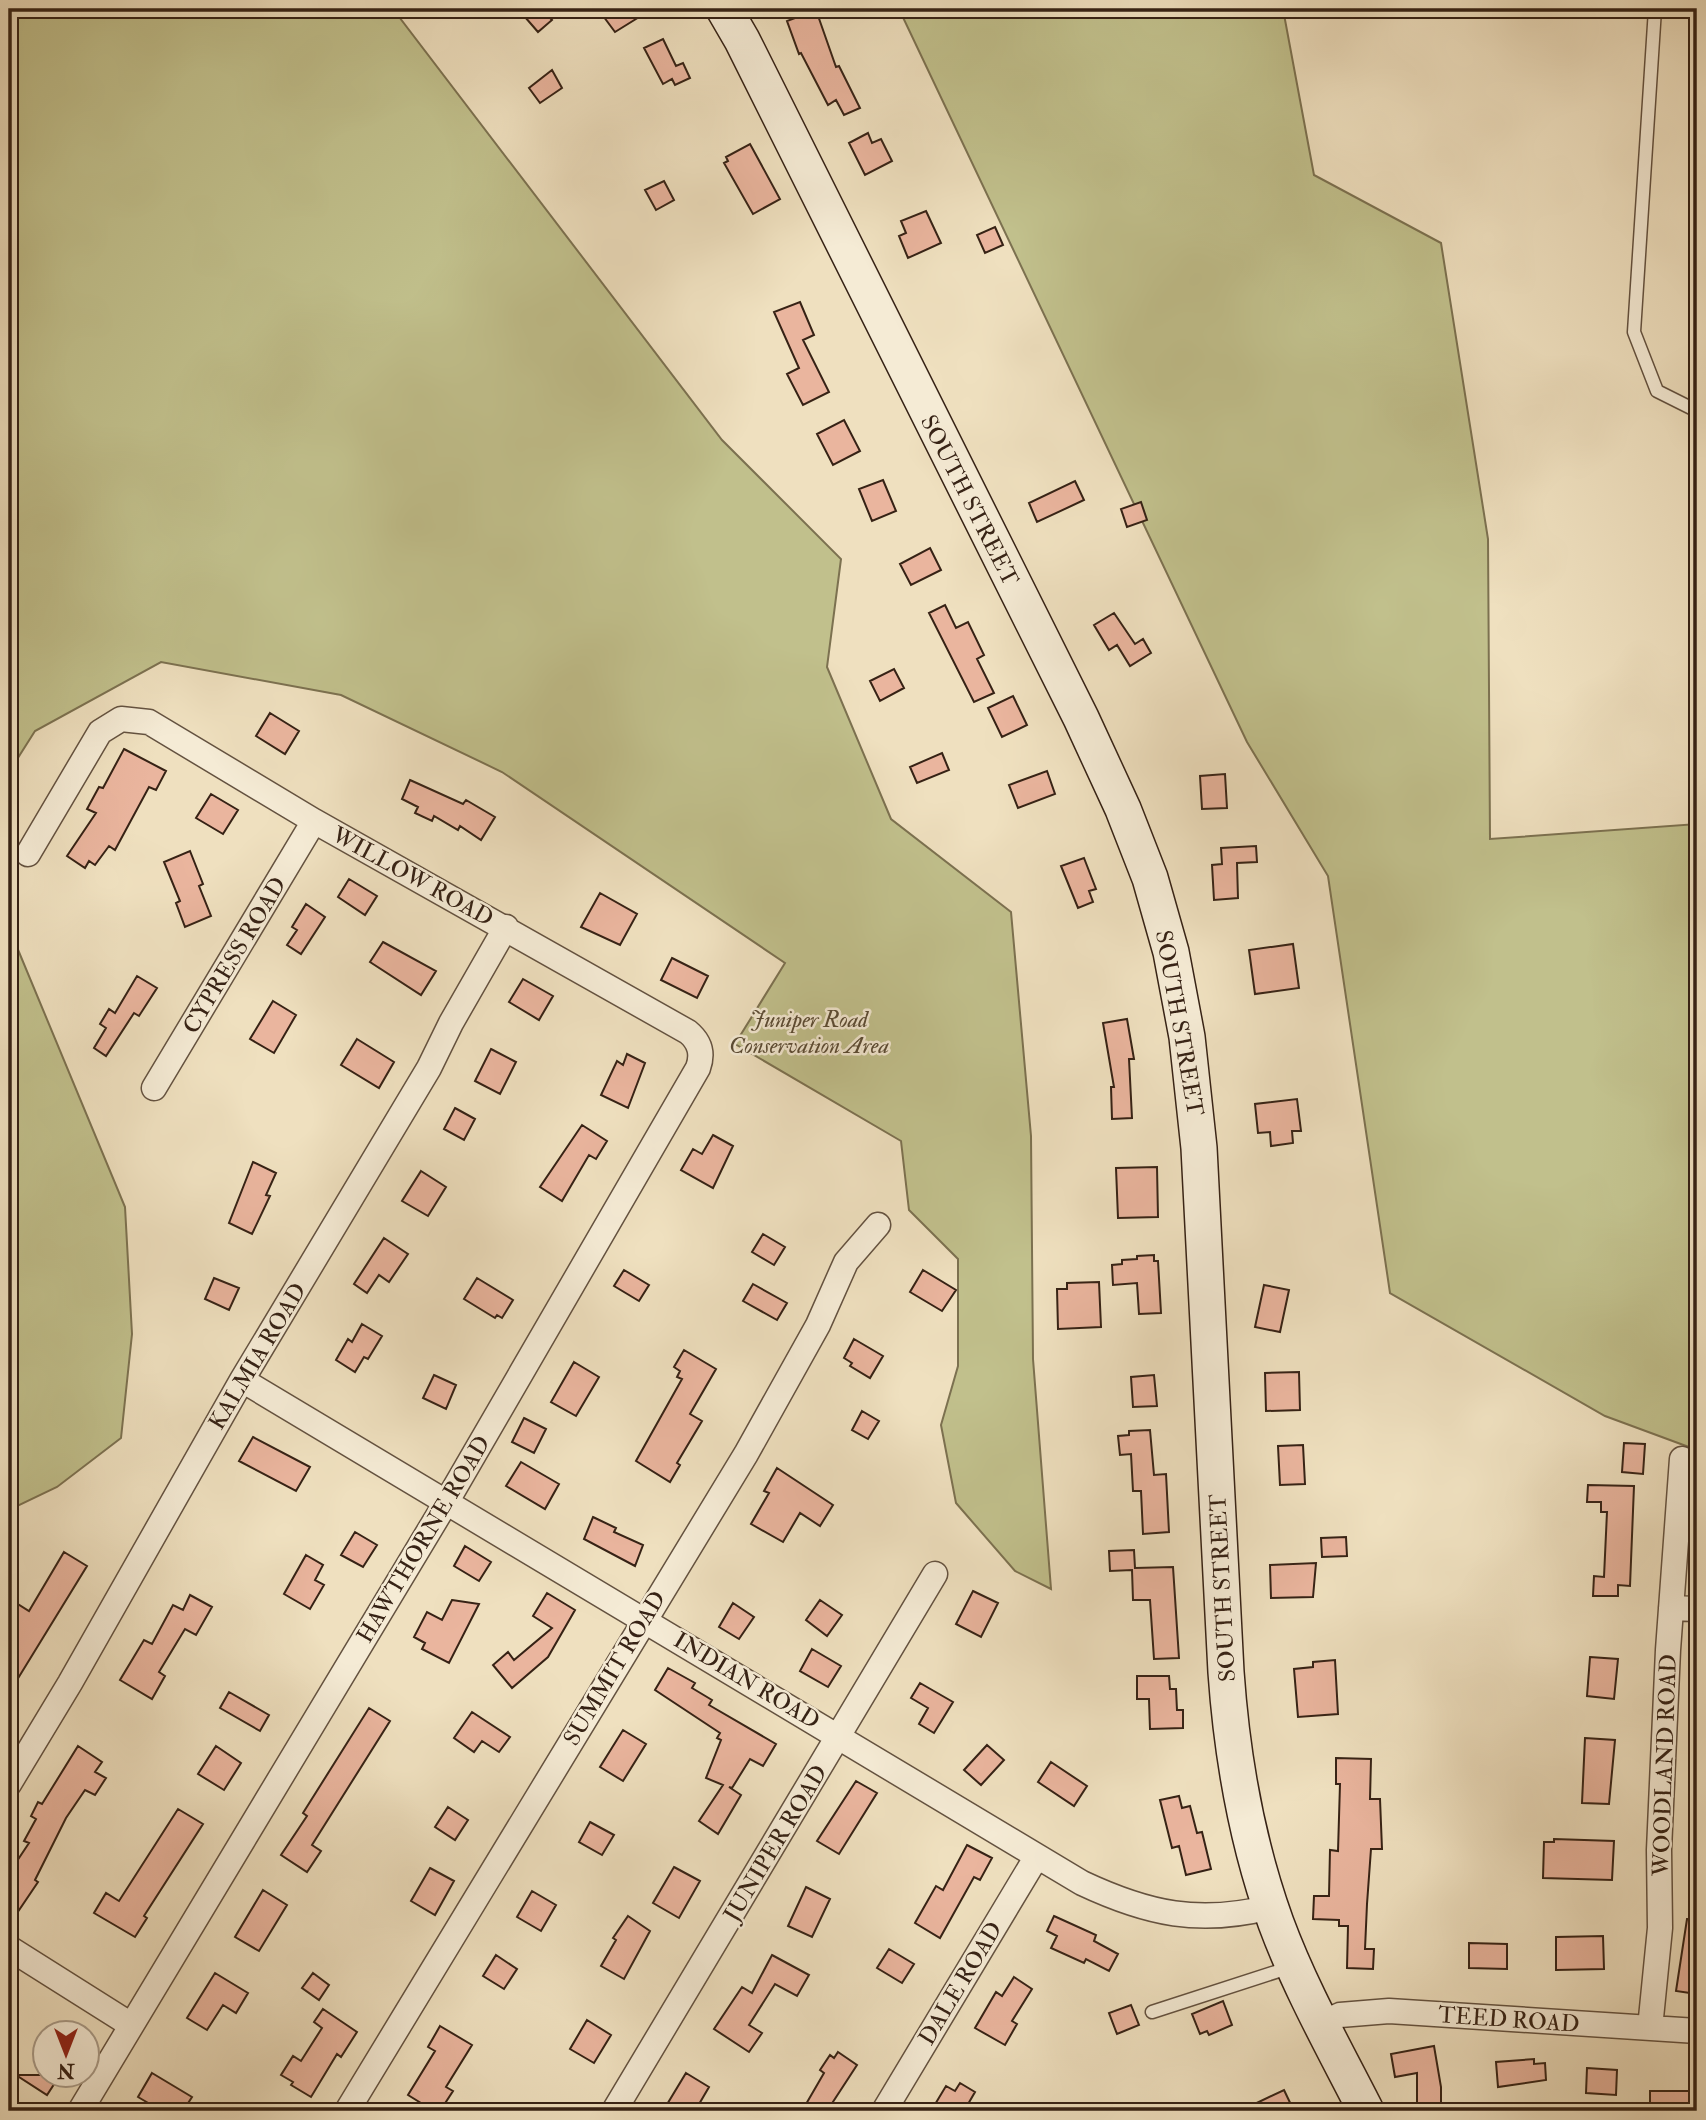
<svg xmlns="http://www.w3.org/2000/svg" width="1706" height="2120" font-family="'IM FELL Double Pica',serif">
<rect width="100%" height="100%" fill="#efe0bf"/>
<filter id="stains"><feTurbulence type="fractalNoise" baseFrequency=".00286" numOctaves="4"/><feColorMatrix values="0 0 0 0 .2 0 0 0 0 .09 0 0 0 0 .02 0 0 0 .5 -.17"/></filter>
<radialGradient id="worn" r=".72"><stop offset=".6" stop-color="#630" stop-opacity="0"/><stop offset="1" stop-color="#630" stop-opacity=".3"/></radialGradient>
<path fill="#c1c08c" stroke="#7c7150" stroke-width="2" d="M24,9H393L722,440L841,559L827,667L891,819L1011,912L1031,1136L1033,1359L1051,1589L1015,1571L956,1503L941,1425L958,1366V1259L909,1210L901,1141L735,1044L785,963L502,772L341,695L161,662L35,731L9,772V18Z
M899,9H1283L1314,175L1441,243L1488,539L1490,839L1697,824V1450L1605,1416L1390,1293L1328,876L1247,742Z
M9,928L125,1207L132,1334L121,1438L57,1487L9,1510Z"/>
<path fill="#eab59e" stroke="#362215" stroke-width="2" d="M518,9H542L552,20L538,32Z
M598,9H652L615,32Z
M816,10L836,67L839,66L860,108L844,115L836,100L828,105L801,53L799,54L787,21Z
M663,39L676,66L683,63L690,78L675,85L672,79L663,84L644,48Z
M552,70L562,88L540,103L529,88Z
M868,133L872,143L881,139L892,161L865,175L849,143Z
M750,144L780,199L753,214L724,163L728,161L726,157Z
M664,181L674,200L656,210L645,190Z
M926,211L941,243L908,258L899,236L906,233L901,221Z
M995,227L1003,245L985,253L977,235Z
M800,302L814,335L803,340L829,392L803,405L787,374L799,368L774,312Z
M844,420L860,451L833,465L817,434Z
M883,480L896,511L872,521L859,489Z
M1075,481L1084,500L1037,522L1029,503Z
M1141,502L1147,520L1127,527L1121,509Z
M930,548L941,570L911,585L900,564Z
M945,605L956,628L968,622L984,655L977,659L994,693L974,702L929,613Z
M1114,613L1135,644L1143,639L1151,653L1130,666L1117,645L1109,650L1094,625Z
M894,669L904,688L880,701L870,681Z
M1013,696L1027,725L1002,737L988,708Z
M270,713L299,731L285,754L256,736Z
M124,749L166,771L156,790L149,787L115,850L109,846L95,865L89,861L85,868L67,856L96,813L87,809L99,787L103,788Z
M942,753L949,770L917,783L910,767Z
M1047,771L1055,794L1018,808L1009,785Z
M1225,774L1227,808L1202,809L1200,776Z
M410,780L463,804L466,800L495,817L481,840L460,826L458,830L434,816L432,821L415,813L418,807L402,799Z
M211,794L238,810L223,834L196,818Z
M1256,846L1257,862L1237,863L1238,898L1214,900L1212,865L1222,864L1221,848Z
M190,851L203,884L199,886L211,916L185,927L176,903L180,901L164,862Z
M1084,858L1096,889L1089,891L1093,902L1078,908L1061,866Z
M349,879L377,896L365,915L338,897Z
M600,893L637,914L620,945L581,927Z
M306,904L325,917L301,954L287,945L297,930L292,927Z
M383,942L436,971L421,995L370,962Z
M1293,944L1299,988L1255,994L1249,950Z
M672,958L708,976L697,998L661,980Z
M137,976L157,988L139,1016L134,1013L106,1056L94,1048L106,1028L100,1024L109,1009L115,1013Z
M523,979L553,996L539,1020L509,1002Z
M273,1001L296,1015L274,1053L250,1039Z
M1127,1019L1134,1059H1129L1132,1118L1112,1119L1111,1087H1114L1103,1023Z
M357,1039L394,1062L379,1088L341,1065Z
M491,1049L516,1062L500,1094L475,1081Z
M627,1054L645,1063L628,1108L601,1095L617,1061L623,1065Z
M1297,1099L1301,1131H1292L1293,1143L1271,1146L1270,1132L1258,1133L1255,1104Z
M455,1108L475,1119L464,1140L444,1129Z
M582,1125L607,1141L596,1159L589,1155L562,1201L540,1187Z
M713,1135L733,1146L713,1188L681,1170L693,1149L702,1154Z
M253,1162L276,1173L266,1195L270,1196L252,1234L229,1223Z
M1157,1167L1158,1217L1118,1218L1116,1168Z
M421,1171L446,1187L428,1216L402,1201Z
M763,1234L785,1247L774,1265L752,1252Z
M384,1238L408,1254L389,1282L379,1275L367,1293L354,1284Z
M1154,1255V1261H1158L1161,1313L1139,1314L1137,1283L1113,1285L1112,1265L1122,1264V1260L1137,1259V1256Z
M624,1270L649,1285L639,1301L614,1286Z
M923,1270L956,1290L942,1311L910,1292Z
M214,1278L239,1288L229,1310L205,1299Z
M477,1278L513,1300L502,1318L497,1315L495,1318L464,1299Z
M1099,1282L1101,1327L1058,1329L1057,1289H1067V1283Z
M753,1284L787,1303L777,1320L743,1301Z
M1264,1285L1289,1290L1280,1332L1255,1327Z
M362,1324L382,1336L368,1359L364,1357L355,1372L336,1360L348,1339L352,1342Z
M854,1339L883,1356L870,1378L850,1366L852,1363L844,1358Z
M684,1350L716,1369L690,1414L702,1421L677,1463L680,1465L670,1482L636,1461L682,1379L677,1377L680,1371L674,1367Z
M574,1362L599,1377L576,1416L551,1402Z
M1299,1372L1300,1410L1266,1411L1265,1373Z
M434,1375L456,1385L446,1409L423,1398Z
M1154,1375L1157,1406L1133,1407L1131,1377Z
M862,1411L879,1421L868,1439L852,1430Z
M524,1418L546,1429L534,1453L512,1442Z
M1150,1430L1154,1475L1166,1474L1169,1532L1143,1534L1141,1491H1133L1131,1454L1120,1455L1118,1436L1129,1435V1431Z
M253,1437L310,1467L296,1491L239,1461Z
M1624,1443L1645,1444L1643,1474L1622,1472Z
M1303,1445L1305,1484L1280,1485L1278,1446Z
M521,1462L559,1484L545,1509L506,1486Z
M777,1468L833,1505L820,1526L800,1513L783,1542L751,1524L769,1493L764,1491Z
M1588,1485L1634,1486L1630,1586L1618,1585V1596H1593L1594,1576L1604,1577L1607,1512H1601V1502H1587Z
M593,1517L616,1528L614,1532L643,1545L635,1566L584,1539Z
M355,1532L377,1545L363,1567L341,1555Z
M1346,1537L1347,1556L1322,1557L1321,1538Z
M465,1546L491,1562L479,1581L454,1566Z
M1134,1550L1135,1568L1173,1567L1179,1658L1154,1659L1150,1600H1133L1132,1570L1110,1571L1109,1551Z
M64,1552L87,1566L9,1693V1615L16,1603L29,1611Z
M306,1555L323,1565L315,1580L324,1585L310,1609L284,1594Z
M1316,1563L1313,1597L1271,1598L1270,1565Z
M973,1591L998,1603L981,1637L956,1624Z
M547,1593L575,1610L548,1657L512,1688L493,1665L508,1652L514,1660L552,1628L533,1616Z
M190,1595L212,1607L196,1635L185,1629L159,1672L165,1676L152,1699L120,1680L144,1640L152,1644L173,1605L183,1610Z
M452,1600L479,1604L449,1663L422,1649L425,1643L414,1637L427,1612L442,1620Z
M820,1600L842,1615L827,1636L806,1620Z
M733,1603L754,1617L739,1639L719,1627Z
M812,1649L841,1666L828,1687L800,1671Z
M1590,1657L1618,1659L1614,1699L1587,1696Z
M1335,1660L1338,1714L1298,1717L1294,1669L1313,1667V1662Z
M668,1668L695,1683L692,1688L712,1700L709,1705L776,1744L763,1766L750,1759L732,1788L729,1787L741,1795L718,1834L699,1821L723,1785L706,1778L721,1740L717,1738L720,1733L655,1690Z
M1137,1676H1169L1170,1689H1176L1177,1710H1183V1728L1150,1729L1149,1699H1137Z
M920,1683L953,1702L934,1733L919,1724L928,1708L911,1698Z
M229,1692L269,1715L260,1731L220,1708Z
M369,1708L390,1721L312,1845L321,1851L307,1872L281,1855L307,1816L303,1813Z
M472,1712L510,1737L499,1752L482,1741L474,1752L454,1738Z
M623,1730L646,1744L623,1781L600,1767Z
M1585,1738L1615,1740L1609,1804L1582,1803Z
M987,1745L1004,1760L981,1785L964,1770Z
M78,1746L102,1762L95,1772L106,1778L95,1795L85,1790L66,1818L35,1880L38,1882L9,1925V1873L29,1843L24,1841L36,1819L31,1816L38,1802L42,1804Z
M216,1746L241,1763L224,1790L198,1774Z
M1336,1758L1371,1759L1370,1799H1380L1382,1849H1371L1367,1904L1365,1949H1374L1373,1969L1347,1968L1348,1926H1339V1920L1313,1919L1314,1896H1329L1330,1850L1338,1851L1340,1784H1336Z
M1051,1762L1087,1786L1074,1806L1038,1782Z
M856,1781L877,1793L839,1854L817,1841Z
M1179,1796L1182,1808L1190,1806L1197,1833L1202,1832L1211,1869L1186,1875L1179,1846L1172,1848L1160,1800Z
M448,1807L468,1820L455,1840L435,1827Z
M178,1809L203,1824L144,1916L147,1918L135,1937L94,1913L106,1893L119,1901Z
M590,1822L614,1835L602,1855L579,1842Z
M1554,1839L1614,1841L1612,1880L1543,1878L1544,1842H1554Z
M967,1845L992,1858L980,1880L974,1877L940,1938L915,1923L936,1886L943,1890Z
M674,1867L700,1881L679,1918L653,1903Z
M430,1868L454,1881L435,1915L411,1901Z
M806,1887L830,1899L812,1937L788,1926Z
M263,1890L287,1905L259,1951L235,1937Z
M532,1891L556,1905L541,1931L517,1917Z
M628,1916L650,1931L624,1979L601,1966L616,1940L613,1938Z
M1054,1916L1096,1935L1094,1941L1118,1954L1109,1971L1086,1959L1084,1963L1051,1948L1057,1936L1047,1931Z
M1687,1919L1697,1920V1994L1676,1991Z
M1603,1936L1604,1969L1556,1970V1937Z
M1469,1943L1507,1944V1969L1469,1968Z
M889,1949L914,1964L902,1983L877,1968Z
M496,1955L517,1969L504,1989L483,1976Z
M772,1955L809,1975L797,1996L775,1984L749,2025L762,2033L749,2052L714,2029L742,1987L752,1993Z
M215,1973L248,1993L236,2013L223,2005L207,2030L187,2018Z
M313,1973L329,1985L319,2000L302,1988Z
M1014,1977L1032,1989L1012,2021L1017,2024L1005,2045L975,2028L996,1992L1002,1996Z
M1223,2001L1232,2025L1209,2035L1207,2031L1200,2034L1192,2014Z
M1131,2005L1139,2025L1117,2034L1109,2013Z
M323,2009L357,2032L341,2057L337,2054L311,2097L291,2085L293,2082L281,2075L293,2056L301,2061L322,2028L314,2022Z
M587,2020L611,2035L594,2063L570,2049Z
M440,2026L472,2045L446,2087L453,2091L440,2111H434L408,2095L435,2051L428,2047Z
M1434,2046L1441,2087V2111H1417V2073L1395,2077L1391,2054Z
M838,2052L857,2065L827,2111H802L824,2073L820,2070L830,2055L834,2058Z
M1534,2059V2064L1545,2063L1546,2080L1498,2087L1496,2062Z
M1587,2068L1617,2070L1616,2095L1586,2093Z
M152,2073L192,2097L183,2111H162L138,2097Z
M686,2073L709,2087L695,2111H663Z
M16,2075H60L47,2095Z
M960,2083L975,2092L964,2111H931L946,2086L955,2091Z
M1284,2090L1294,2111H1240Z
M1650,2091H1691V2111H1650Z"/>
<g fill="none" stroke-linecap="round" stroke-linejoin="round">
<defs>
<path id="service" d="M1655,9L1634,332L1657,391L1697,411
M1152,2012L1291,1967"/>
<path id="minor" d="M28,854L100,732L121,719L149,722L314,821L688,1032C700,1042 703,1054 698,1068L447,1501L80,2111
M154,1088L314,821
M242,1380L1082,1883C1148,1914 1199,1925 1271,1907
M1671,1608L1697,1609
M9,1784L70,1683L242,1380L429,1068L451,1023L506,927
M9,1948L131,2025
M1322,2023L1340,2015L1389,2011L1697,2031
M1650,2028L1660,1928L1659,1850L1668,1650L1682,1459
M347,2111L746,1454L818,1325L846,1262L878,1225
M614,2111L935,1574
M884,2111L1037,1856"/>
<path id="secondary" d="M724,9L742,40L1081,718L1123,809L1150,878L1171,952L1187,1037L1199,1148L1226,1672C1232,1757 1247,1843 1276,1923C1300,1988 1335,2050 1366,2111"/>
</defs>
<use href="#service" stroke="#645240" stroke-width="15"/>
<use href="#minor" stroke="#645240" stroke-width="27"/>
<use href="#secondary" stroke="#362215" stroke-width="38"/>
<use href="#service" stroke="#f5ebd5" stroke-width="12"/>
<use href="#minor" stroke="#f5ebd5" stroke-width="24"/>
<use href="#secondary" stroke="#f5ebd5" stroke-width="35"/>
</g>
<g text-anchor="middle" stroke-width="5" stroke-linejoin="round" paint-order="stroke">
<g font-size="23" fill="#362215" stroke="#f5ebd5">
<text transform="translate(970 500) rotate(63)" y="8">SOUTH STREET</text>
<text transform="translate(413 876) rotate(29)" y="8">WILLOW ROAD</text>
<text transform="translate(234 955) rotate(-59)" y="8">CYPRESS ROAD</text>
<text transform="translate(1180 1023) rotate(80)" y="8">SOUTH STREET</text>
<text transform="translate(257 1356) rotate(-59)" y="8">KALMIA ROAD</text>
<text transform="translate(423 1539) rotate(-59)" y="8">HAWTHORNE ROAD</text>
<text transform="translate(1222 1588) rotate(-93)" y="8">SOUTH STREET</text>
<text transform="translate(614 1668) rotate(-59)" y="8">SUMMIT ROAD</text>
<text transform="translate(747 1680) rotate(31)" y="8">INDIAN ROAD</text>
<text transform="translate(1664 1765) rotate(-88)" y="8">WOODLAND ROAD</text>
<text transform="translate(775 1843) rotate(-59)" y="8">JUNIPER ROAD</text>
<text transform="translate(960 1983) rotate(-59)" y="8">DALE ROAD</text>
<text transform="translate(1509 2019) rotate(4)" y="8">TEED ROAD</text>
</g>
<g font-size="23" font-style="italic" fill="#594a33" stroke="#f5ebd5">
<text x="809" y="1027">Juniper Road<tspan x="809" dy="26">Conservation Area</tspan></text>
</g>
</g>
<rect width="1706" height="2120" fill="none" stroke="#efe0bf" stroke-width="35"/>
<rect x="10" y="10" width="1685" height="2099" fill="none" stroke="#362215" stroke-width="3.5"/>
<rect x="18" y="18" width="1671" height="2085" fill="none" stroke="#362215" stroke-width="2"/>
<g transform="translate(66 2054) rotate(180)"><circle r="33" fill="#f5ebd5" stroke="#a99b88" stroke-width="2"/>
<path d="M0-5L12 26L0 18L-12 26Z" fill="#8f2418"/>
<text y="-10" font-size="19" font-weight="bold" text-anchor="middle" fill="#362215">N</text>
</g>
<rect width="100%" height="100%" filter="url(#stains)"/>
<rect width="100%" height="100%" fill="url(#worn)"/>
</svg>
